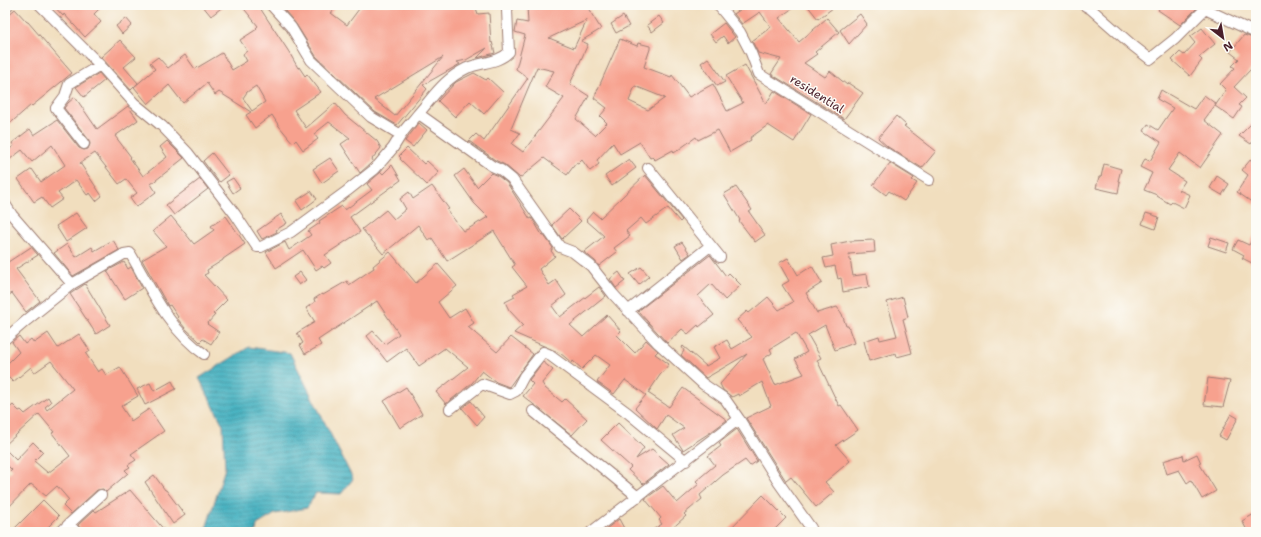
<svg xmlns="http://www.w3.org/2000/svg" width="1261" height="537" font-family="'Shantell Sans',sans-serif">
<defs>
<pattern id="water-rules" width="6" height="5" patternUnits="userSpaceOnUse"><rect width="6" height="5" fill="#42b0c0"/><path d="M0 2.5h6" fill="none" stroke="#398f9c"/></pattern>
</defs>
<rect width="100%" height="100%" fill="#fdfcf7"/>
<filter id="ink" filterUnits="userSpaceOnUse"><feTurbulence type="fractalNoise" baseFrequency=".025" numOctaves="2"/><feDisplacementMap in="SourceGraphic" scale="8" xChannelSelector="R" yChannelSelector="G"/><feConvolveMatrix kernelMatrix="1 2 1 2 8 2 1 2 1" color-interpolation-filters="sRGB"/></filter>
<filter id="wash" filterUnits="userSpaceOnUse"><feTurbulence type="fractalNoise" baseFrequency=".012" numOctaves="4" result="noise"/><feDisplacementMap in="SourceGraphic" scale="16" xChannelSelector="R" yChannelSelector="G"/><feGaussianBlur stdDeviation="0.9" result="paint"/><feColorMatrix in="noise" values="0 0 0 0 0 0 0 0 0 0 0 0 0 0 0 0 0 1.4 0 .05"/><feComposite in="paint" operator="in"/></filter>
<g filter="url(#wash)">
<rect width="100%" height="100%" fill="#f1debe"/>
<path fill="url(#water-rules)" stroke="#466876" d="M249,347L290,353L353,479L341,494L316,493L307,508L275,514L257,525L256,532H205L225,468L223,425L199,378Z"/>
<g id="blocks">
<path fill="#f7a18e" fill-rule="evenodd" d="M53,5H103L94,14L101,22L85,37L64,14L63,16Z
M202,5H225L211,16Z
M241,5H258L289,52L298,68L299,67L305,76L307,74L321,92L294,110L306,128L335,103L345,115L377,141L381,148L372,159L373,161L370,164L360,173L341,144L350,138L329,122L314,134L318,139L303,150L296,140L293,143L279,126L272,115L255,128L246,115L251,112L219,92L215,95L207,83L183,103L169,85L148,104L134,87L155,69L150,63L158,57L168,68L185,55L195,69L222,53L232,70L247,61L243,54L247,51L240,40L257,29L256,28L258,26ZM256,86L265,102L252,111L243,98L247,92Z
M280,5H337L331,13L347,25L362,5H475L478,14L489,13L491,43L492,42L495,53L477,58L487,48L466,60L457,62L460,64L423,85L427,89L397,125L375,112L316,56L296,24ZM443,57L395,116L374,99Z
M527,5H586L601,29L581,41L588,44L570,84L589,96L576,119L595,135L607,123L600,116L607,108L594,98L620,39L637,46L638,43L650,46V49L644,67L671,77L672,75L689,97L713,84L727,111L743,103L726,76L745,65L766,104L774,91L811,114L794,142L768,125L750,138L751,140L730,152L718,130L698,140L696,137L674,153L673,150L655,160L652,157L650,158L640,142L620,154L613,143L597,160L599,164L590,171L582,160L578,164L576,163L567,175L544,158L520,178L505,165L495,160L469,141L476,134L484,141L528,78L516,69L525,35L515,32L517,21L528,23ZM587,20L574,48L549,38ZM537,67L554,71L545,87L564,98L523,152L512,144L520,133L511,129ZM635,86L665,98L648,110L629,101Z
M747,5H797L779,18L799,42L827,18L839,32L815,52L817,54L804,63L825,77L830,71L847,85L848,83L863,93L844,119L771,74L781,59L758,53L752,41L771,27L760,12L742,24L734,14Z
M807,5H837L818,19Z
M1162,5H1200L1180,25L1158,10Z
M15,9L27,22H28L72,73L32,106L31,105L5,128V18Z
M860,14L867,24L849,44L840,30Z
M623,16L629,26L616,33L611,24Z
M659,16L664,23L652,32L647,25Z
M126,18L132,25L122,34L116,26Z
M724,23L735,37L728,43L723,36L716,42L710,34Z
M1202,28L1215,44L1199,57L1202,60L1190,76L1172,60L1180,52L1184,55L1195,43L1190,37Z
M1244,35L1256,39V73L1251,69L1234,87L1246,98L1239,105L1242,107L1234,119L1215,106L1226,90L1220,84L1235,68L1232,66L1239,59L1230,52Z
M120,40L136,57L124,67L138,83L131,90L101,57Z
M708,58L725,82L717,86L701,63Z
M99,73L105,80L84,97L76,87Z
M474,73L486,80L488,78L503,92L484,114L470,101L455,117L438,101L456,82Z
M1161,90L1194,109L1204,95L1216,104L1204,120L1223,135L1200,168L1180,153L1168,170L1185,181L1179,190L1190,195L1184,208L1172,202L1170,204L1157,196V195L1144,190L1152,173L1140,167L1145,159L1150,161L1161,142L1144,131L1148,124L1158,130L1173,108L1157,99Z
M75,97L97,129L128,106L138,120L115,136L131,157L130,158L143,176L167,157L160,147L167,141L184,158L151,184L156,192L136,207L130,198L137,193L126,179L119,184L95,153L80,163L102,196L96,201L90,193L87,195L76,180L58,193L63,199L50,208L42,197L34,202L18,179L32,169L41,182L65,165L52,145L32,162L22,150L5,163V152L14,146L12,143L30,129L34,135L57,120L79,148L84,150L88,149L90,144L89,140L64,108L68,103Z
M896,116L906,125L904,126L936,151L922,168L888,147L878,138Z
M1256,119V137L1251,144L1239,136Z
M419,123L427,130L413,147L405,141Z
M407,148L424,164L427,161L439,172L427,185L400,159L401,158L399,156Z
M212,153L229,175L220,182L219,181H218L203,161Z
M330,158L339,171L322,183L313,169Z
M629,159L636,168L612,186L605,176Z
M1251,159L1256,163V205L1237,192L1248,175L1242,170Z
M890,163L914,178L912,180L917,183L904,201L889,191L886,195L873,185Z
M1104,164L1121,169L1118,181L1120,182L1118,193L1096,188L1099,177H1101Z
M392,165L401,180L350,217L360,232L325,255L331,263L324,268L322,266L316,270L303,250L276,268L266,252L285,242L289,250L311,235L308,231L320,223L319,221L342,206L345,210L372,190L367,184L381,172L383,174Z
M464,169L477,187L491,173L498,176L507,183L530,219L532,218L542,235L543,234L553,248L551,251L555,256L539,269L549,285L556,280L566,295L552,306L560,317L599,287L606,296L570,325L583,337L607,315L621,331L617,335L635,353L646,340L658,351L655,354L669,364L660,375L648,393L669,407L683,388L727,420L711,432L683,450L673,435L684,428L666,415L657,429L635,408L646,395L625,380L614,394L597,382L610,365L596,355L582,369L573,361L572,363L560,353L514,333L523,325L509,310L505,302L515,297L513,294L527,286L512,267L515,265L494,231L447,261L432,238L428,240L418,225L383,254L362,229L386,210L394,219L406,209L400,199L409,192L413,199L432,186L449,209L447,210L463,231L468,229L488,217L474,203L455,176Z
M645,175L682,220L680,222L668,208L646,224L641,218L626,231L630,236L614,248L617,252L599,266L595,261L584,252L604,236L586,220L593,212L600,218Z
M1217,176L1229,184L1222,195L1210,188Z
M233,178L240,188L233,193L226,182Z
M200,179L208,189L174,215L166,205Z
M736,187L752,210L749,212L754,219L765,235L755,242L739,221L740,220L724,194Z
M311,191L317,199L302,210L296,201Z
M569,209L581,221L562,239L552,225Z
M76,213L87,228L66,242L56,226Z
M1146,213L1159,217L1155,229L1142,224Z
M281,214L287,223L276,230L277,232L262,239L257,231Z
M171,216L194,244L214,230L211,226L226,216L245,244L223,259V260L207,270L208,273L204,275L227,300L213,314L215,315L207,324L219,332L211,344L203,339L200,342L185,328L177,318L178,317L170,305L168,306L167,304L142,260L166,246L153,231Z
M1256,232V256L1252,263L1242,258L1244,255L1233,249L1238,240L1249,245Z
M1211,237L1229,243L1226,252L1208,246Z
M113,240L119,250L73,276L54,253L67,244L76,257L92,247L94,251Z
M874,240L875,252L849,254L853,276L867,274L869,287L843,292L841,278L838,279L835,266L826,268L823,258L833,256L831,245L850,241Z
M682,242L690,254L683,259L675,246Z
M31,247L38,255L16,269L40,301L26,312L12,293L5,298V264Z
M390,252L416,283L438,264L457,286L438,302L449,318L465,308L474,323L468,327L497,352L511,337L533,354L509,387L496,382L482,371L472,383L446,404L436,392L468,367L445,348L419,366L406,348L387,362L367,336L373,331L385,344L399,334L377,301L318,340L321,345L305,354L300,345L303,343L297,333L315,322L306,308L315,302L314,299L322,294L323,295L347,281L349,285L374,268L373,266Z
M710,255L726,276L729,273L741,285L725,300L711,284L698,296L714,315L699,327L698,325L688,334L682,329L667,343L638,311Z
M788,258L798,275L812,266L822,283L806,293L817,313L837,307L842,314L846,326H848L854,343L835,350L825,325L808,335L821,358L817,360L839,406L841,405L858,430L836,445L850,461L825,482L834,492L816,507L791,477L786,481L746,418L771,406L762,382L739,396L738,394L732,397L723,390L720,384L747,354L706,378L681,355L684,351L682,347L683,346L706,366L720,358L714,347L727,340L732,349L752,337L737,320L747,311L749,313L768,297L779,310L793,302L782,285L789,281L779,263ZM796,333L807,352L795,359L804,374L775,385L763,359L772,353L770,349Z
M124,262L128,269L131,267L142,288L125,299L107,271Z
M641,267L649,276L639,285L630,274Z
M300,272L306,280L299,285L293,277Z
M619,272L625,281L616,288L610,279Z
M85,284L110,325L96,334L70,294Z
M903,297L908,317L903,319L912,353L897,357L896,353L869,361L864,341L879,336L880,340L897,336L887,302Z
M48,333L58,348L79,334L90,351L86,354L98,372L102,369L106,375L120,367L138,396L121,406L131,421L149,409L164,431L131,454L136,460L128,465L130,467L125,470L128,473L106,492L103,489L97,490L71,514L63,506L69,500L57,486L46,496L31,484L5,511V477L12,470L5,463V449L16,460L33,442L43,452L34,461L48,473L70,456L52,433L54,432L39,414L5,445V412L13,405L19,411L21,410L25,414L48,397L51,402L45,407L47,410L73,389L51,361L34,373L31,367L13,382L5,374V366L19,352L12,342L19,336L25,344L31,339L34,343Z
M543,362L553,370L542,383L545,388L562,402L565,399L587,419L572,435L523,396L533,384L529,380Z
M1208,378L1230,381L1223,407L1204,405Z
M172,381L176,389L145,405L137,389L150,383L154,391Z
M406,387L422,414L400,428L384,401Z
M471,401L484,417L477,425L462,408Z
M1231,414L1238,418L1226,440L1219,436Z
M618,423L644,448L636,459L652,449L669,464L643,484L628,470L631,467L601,440Z
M737,429L757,461L750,466L745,460L723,475L700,495L702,499L684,514L686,516L668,532H649L662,524L659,520L661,518L645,499L663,486L677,503L699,484L696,481L715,465L708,456L721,446L719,443Z
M1197,454L1201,463H1199L1216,491L1202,499L1191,480L1187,483L1179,470L1167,474L1163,461L1183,455L1184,460Z
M154,475L165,490H166L185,515L173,524L145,482Z
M130,490L166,532H82L78,525L94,510L96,512Z
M763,495L786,518L772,532H727Z
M43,500L59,516L43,532H11Z
M1256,513V530L1253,532H1248L1242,521Z
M619,519L626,532H602Z"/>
</g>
</g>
<g filter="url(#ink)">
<use href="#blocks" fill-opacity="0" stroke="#9e7e74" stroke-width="1"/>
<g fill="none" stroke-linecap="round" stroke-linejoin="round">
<defs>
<path id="minor" d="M40,5L100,65L134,103L162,126L188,153L235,214L257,247H261L291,232L347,191L375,169L393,148L401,135
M271,5L291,27L311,60L371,117L401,135C406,127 412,122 418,114C434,96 444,79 467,68C481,62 499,63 509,52L507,10L509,5
M718,5L740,32L751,53L759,74L929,180
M1084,5L1091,9L1132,45L1150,59L1175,39L1205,9L1256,33
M5,8L8,5
M419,114L492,166L501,170L512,179L560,247L573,252L591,266L613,294L658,343L703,384L725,399L739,419L591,532
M84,144L56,108L65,96L69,84L100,65
M648,168L720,257
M5,204L12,215L72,284
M628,311L710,246
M5,339L27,320L72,284L124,254L130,253C151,289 169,330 204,354
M450,409L482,384L510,394L516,391L524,376L543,352L548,354L628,413L686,461
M533,411L638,497
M739,419L779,483L811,528L810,532
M69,524L101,495
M61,532L69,524L76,532"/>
</defs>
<use href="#minor" stroke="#9e7e74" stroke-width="12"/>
<use href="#minor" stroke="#fff" stroke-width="10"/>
</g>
</g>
<g text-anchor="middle" stroke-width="3" stroke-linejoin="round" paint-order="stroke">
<g font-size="12" fill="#4a1f2b" stroke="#fdfcf7">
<text transform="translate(817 94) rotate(32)" y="4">residential</text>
</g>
</g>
<rect width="1261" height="537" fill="none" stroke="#fdfcf7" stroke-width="20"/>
<g transform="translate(1223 38) rotate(149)" stroke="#fdfcf7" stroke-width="3" paint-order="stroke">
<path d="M0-3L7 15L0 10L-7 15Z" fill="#4a1f2b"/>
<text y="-6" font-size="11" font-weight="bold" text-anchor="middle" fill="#4a1f2b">N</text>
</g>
</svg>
